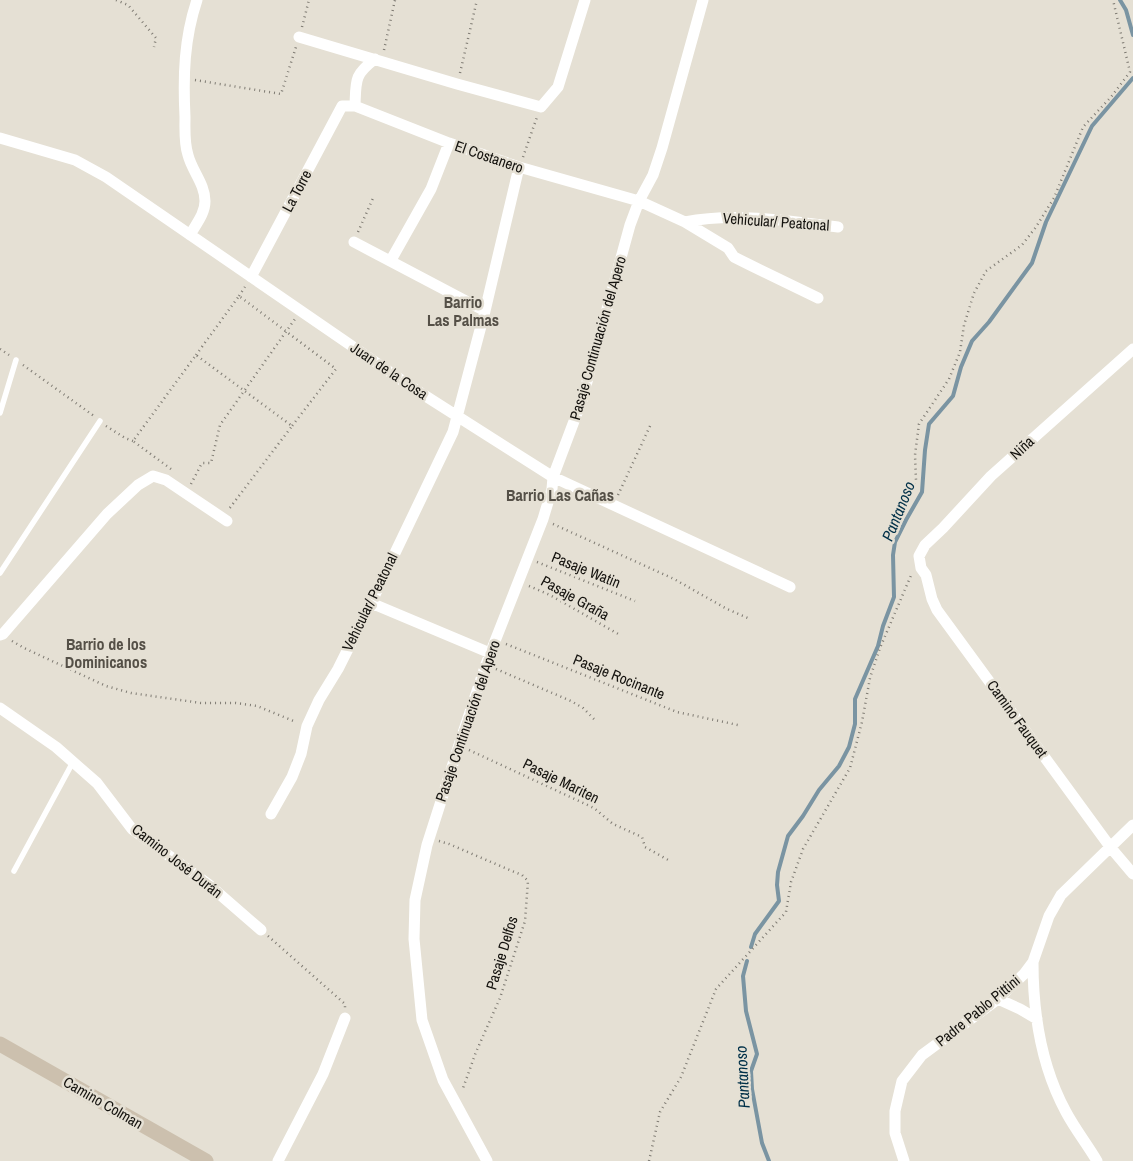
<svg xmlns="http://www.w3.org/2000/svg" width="1133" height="1161" font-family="'Archivo Narrow',sans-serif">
<rect width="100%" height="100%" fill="#e5e0d4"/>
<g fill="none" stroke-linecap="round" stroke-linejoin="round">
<path stroke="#7a94a2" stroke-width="4" d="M1120,0L1126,10L1133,35
M751,947L755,934L779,901L777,885L778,872L788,836L803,816L819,790L839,766L849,747L855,724V699L878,646L883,626L894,597L893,555L895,542L906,520L922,492L925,450L929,424L953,396L961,367L972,341L989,322L1032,263L1046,222L1092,126L1133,78
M747,961L743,976L746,1011L757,1054L751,1071L752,1089L762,1143L769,1161"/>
<path stroke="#7f7b73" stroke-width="2.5" stroke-dasharray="1 4" stroke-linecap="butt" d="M116,0L128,5L156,38L154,47
M302,27L309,0
M384,50L395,0
M460,73L477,0
M195,80L281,94L296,47
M523,157L537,117
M358,232L374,196
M239,296L245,287
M0,349L9,355
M196,355L239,296L336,369L292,426
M23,365L94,416
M106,426L125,438L133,441
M171,469L133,441L196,355L292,426L229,509
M191,484L202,463H211L220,425L295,319
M618,495L651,424
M553,524L674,579L727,609L750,619
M884,536L903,506L916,480L915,455L919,424L949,379L960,352L964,325L974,293L986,271L1022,245L1036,227L1054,198L1083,127L1111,97L1130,72L1113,0
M537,562L635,601
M529,586L550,595L620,635
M12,641L24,648L106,686L131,693L201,703H236L257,706L296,722
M506,644L677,712L738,725
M496,669L571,701L583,708L595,720
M469,750L594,808L613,824L642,837L645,847L670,861
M439,841L449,844L512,871L522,875L528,881L525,921L500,998L476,1052L462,1091
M268,936L345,1004V1008
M649,1161L660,1112L681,1077L716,989L786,912L791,882L803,849L850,768L862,722L870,678L880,648L912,573"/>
<path stroke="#fff" stroke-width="5.5" d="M0,413L16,360
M0,573L100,421
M14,871L73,762"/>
<path stroke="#fff" stroke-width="11" d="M299,37L457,84L541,107L558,87L585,0
M355,106C356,80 354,75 375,59
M0,138L75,160L106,177L413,388L553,477L790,587
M685,222C735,212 787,221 838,227
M190,235C196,224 205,214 205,201C205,184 192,171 188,155C184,143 185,129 185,117C183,76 184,39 197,0
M354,242L485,311
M391,260L431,189L449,143
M251,277L342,106H355L449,143L519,167L639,201L685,222L728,248L734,257L750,265L818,298
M1133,349L991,476L943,528L925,545L919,556L921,568L926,575L932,599L937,610L1111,848L1133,874
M371,603L490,653
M0,635L3,634L107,514L138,485L153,476L166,480L227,521
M0,708L56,747L97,783L132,829L208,884L261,930
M271,814L292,777L301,754L307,726L319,700L338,669L371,603L453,432L485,311L519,167
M1033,962C1033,1014 1041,1066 1066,1112C1075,1129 1087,1144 1097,1161
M998,999L1020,1009L1037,1019
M278,1161L323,1074L345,1018
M487,1161L443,1080L422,1020L414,939L415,900L427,845L459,745L486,664L543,519L552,489L553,477L582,400L630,225L639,201L653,175L662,148L703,0
M904,1161L895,1133V1111L902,1081L922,1055L998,999L1024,974L1033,962L1049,916L1061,895L1133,825"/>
<path stroke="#ccc0ae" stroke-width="15" d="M0,1044L206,1161"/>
</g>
<g text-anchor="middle" stroke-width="5" stroke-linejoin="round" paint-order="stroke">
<g font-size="15" fill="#14120e" stroke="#e5e0d4">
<text transform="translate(489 157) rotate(19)" y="5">El Costanero</text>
<text transform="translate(297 191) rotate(-62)" y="5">La Torre</text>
<text transform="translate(776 222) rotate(4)" y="5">Vehicular/ Peatonal</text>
<text transform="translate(598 338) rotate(-74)" y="5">Pasaje Continuación del Apero</text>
<text transform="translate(389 371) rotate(34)" y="5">Juan de la Cosa</text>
<text transform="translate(1022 448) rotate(-43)" y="5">Niña</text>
<text transform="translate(586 570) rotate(22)" y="5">Pasaje Watin</text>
<text transform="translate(575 598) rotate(29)" y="5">Pasaje Graña</text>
<text transform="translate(370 602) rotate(-64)" y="5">Vehicular/ Peatonal</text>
<text transform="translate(619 677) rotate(22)" y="5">Pasaje Rocinante</text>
<text transform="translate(1017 719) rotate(54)" y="5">Camino Fauquet</text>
<text transform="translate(468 721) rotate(-71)" y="5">Pasaje Continuación del Apero</text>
<text transform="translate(561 781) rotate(26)" y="5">Pasaje Mariten</text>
<text transform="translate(177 861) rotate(38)" y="5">Camino José Durán</text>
<text transform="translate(502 953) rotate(-73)" y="5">Pasaje Delfos</text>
<text transform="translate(978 1011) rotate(-39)" y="5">Padre Pablo Pittini</text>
<text transform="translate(103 1103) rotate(30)" y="5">Camino Colman</text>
</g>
<g font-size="16" font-weight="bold" fill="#555047" stroke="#e5e0d4">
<text x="463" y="308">Barrio<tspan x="463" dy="18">Las Palmas</tspan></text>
<text x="560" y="501">Barrio Las Cañas</text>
<text x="106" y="650">Barrio de los<tspan x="106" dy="18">Dominicanos</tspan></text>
</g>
<g font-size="16" font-style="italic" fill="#003048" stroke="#e5e0d4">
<text transform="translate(898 511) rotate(-68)" y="6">Pantanoso</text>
<text transform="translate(742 1077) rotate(-93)" y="6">Pantanoso</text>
</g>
</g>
</svg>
